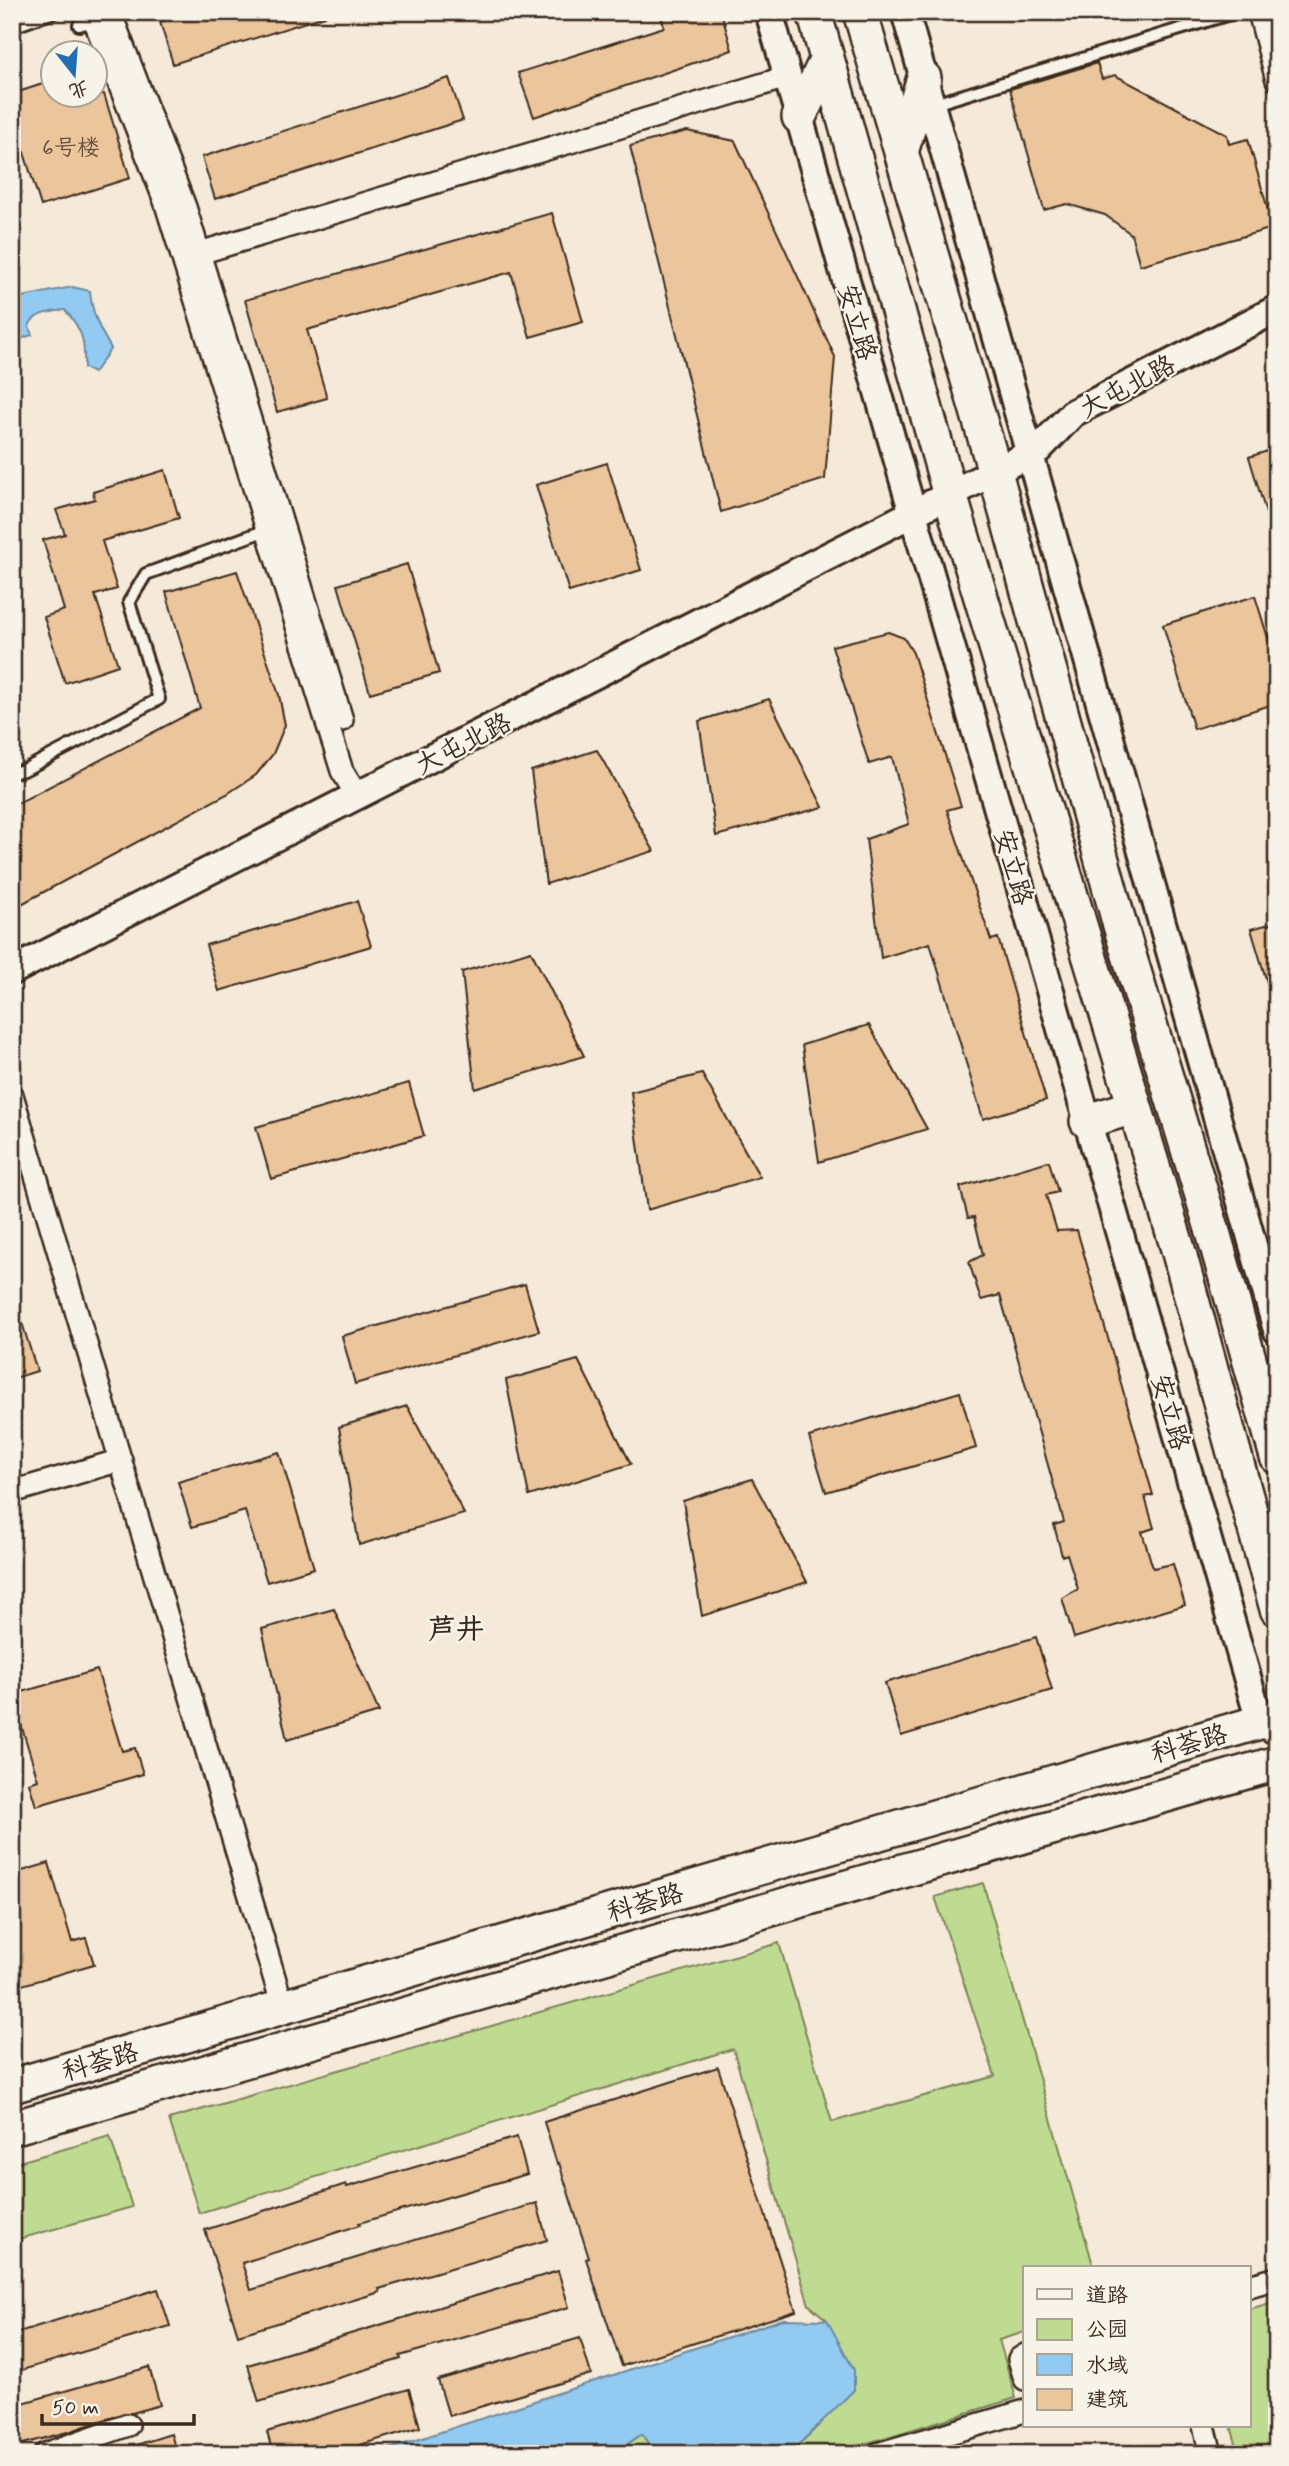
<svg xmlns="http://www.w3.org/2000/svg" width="1289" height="2466" font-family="Mynerve,'LXGW WenKai TC',sans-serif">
<rect width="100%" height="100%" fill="#f5ead9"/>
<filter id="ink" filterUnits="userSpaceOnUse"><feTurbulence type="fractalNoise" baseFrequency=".0143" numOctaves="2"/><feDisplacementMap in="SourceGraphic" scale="14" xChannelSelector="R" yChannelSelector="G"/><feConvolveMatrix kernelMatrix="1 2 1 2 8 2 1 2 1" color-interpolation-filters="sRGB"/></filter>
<g filter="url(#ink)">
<path fill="#bfdb92" stroke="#7d8258" stroke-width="2" d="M983,1883L1094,2268H1025V2332L999,2340L1016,2398L831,2454H789L820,2424L827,2320L809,2305L733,2049L199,2213L169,2119L779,1943L832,2122L995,2076L935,1897Z
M110,2136L132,2207L12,2241V2164Z
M1277,2301V2454H1239L1231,2426H1249V2309Z
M642,2434L655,2454H613Z"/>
<path fill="#92caf1" stroke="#6f8a9d" stroke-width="2" d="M72,287L90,291C92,313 99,329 111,348L94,373L84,368C85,341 83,330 65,310C51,312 35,312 29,326L32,335L12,342V299Z
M783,2319L827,2320L854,2370V2390L789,2454H655L642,2434L613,2454H374Z"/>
<path fill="#ebc59c" stroke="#3b2a1e" stroke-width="2" d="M190,12H324L325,16L173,64L160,22Z
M660,12H721L732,50L534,117L518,73L664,27Z
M1097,63L1102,79L1115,75L1227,135L1229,144L1248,139L1273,228L1140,265L1131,234L1105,215L1067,204L1044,210L1010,89Z
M449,78L463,120L215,199L202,157Z
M52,81V94H104L130,178L41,206L12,115V94Z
M687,131L735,141L835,357L825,479L721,512L630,146Z
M552,213L583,322L530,337L511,272L307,330L327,398L277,412L245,300Z
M1277,448V536H1273L1249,457Z
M607,463L641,570L569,592L536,485Z
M165,470L179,518L102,541L117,589L95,595L118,665L65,683L44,617L64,610L43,540L65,534L56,510L95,499L93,492Z
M407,564L439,673L370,693L338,585Z
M237,571L279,695L285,725L273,754L256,775L227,794L12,909V806L200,708L166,592Z
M1255,596L1277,667V703L1194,729L1163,625Z
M888,632L904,638L913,653L961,806L947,810L991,940L998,938L1046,1100L983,1119L930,943L881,958L866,839L909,824L892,757L869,764L832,646Z
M769,699L823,807L716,836L699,721Z
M597,750L654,851L546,884L531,771Z
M357,901L371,946L219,991L206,945Z
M1277,922V1002H1273L1251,929Z
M531,951L584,1056L475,1089L462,972Z
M869,1025L927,1129L819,1162L802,1045Z
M702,1074L760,1177L647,1210L631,1092Z
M409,1083L424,1136L271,1179L256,1127Z
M1049,1161L1058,1192L1046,1195L1057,1231L1077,1230L1153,1495L1145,1497L1154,1528L1142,1532L1153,1568L1173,1564L1185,1605L1074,1638L1062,1598L1078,1589L1067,1554L1062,1556L1054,1525L1064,1522L1000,1295L981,1300L969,1262L983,1255L974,1217L968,1218L960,1187Z
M525,1284L539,1331L355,1384L342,1336Z
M12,1303H16L37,1371L12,1379Z
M578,1360L631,1464L529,1496L506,1380Z
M960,1392L976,1448L826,1492L809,1437Z
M407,1406L464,1514L359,1545L339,1427Z
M279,1452L314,1568L267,1582L245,1511L192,1527L178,1482Z
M752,1479L807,1582L702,1616L683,1501Z
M334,1609L379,1712L287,1740L262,1629Z
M1036,1637L1052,1690L901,1736L885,1683Z
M97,1670L122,1751L135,1748L143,1774L36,1806L29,1783L38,1780L12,1695Z
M49,1863L72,1942L86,1938L94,1964L12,1988V1874Z
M718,2067L796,2311L622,2366L586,2259L589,2258L559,2163L557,2164L544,2122Z
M517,2137L527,2174L359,2223L360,2225L242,2263L251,2290L537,2203L547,2240L379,2289L380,2292L238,2335L205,2230L346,2184L347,2187Z
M558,2271L569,2307L400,2356L401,2359L259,2402L248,2365Z
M158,2289L170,2326L12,2373V2334Z
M580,2338L591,2374L449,2416L438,2380Z
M149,2367L160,2405L132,2413H124L71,2431L12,2447V2406Z
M409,2389L420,2427L330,2454H273L267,2432Z
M171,2434L177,2454H120V2450Z"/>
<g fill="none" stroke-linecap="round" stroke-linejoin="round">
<defs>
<path id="service" d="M79,25L98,19
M12,27L54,12
M931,105L1236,12
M12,773L24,770L159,699L129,602L146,574L269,529"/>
<path id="minor" d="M91,12L165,201L342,771L358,797
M110,12L185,207L342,720
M1259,12L1277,80
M186,257L777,80L786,75
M12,1095L283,2007
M12,1492L121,1460
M1249,2286L1277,2278
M1025,2355L1019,2359L1025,2379
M1204,2426L1211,2454
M45,2454L128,2425
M877,2454L1025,2411"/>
<path id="tertiary" d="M769,12L1260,1722L1275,1730
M905,12L1277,1330
M12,971L1039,449L1073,413L1277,309"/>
<path id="primary" d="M814,12L950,495L1178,1249L1277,1609
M860,12L995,472L1119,922L1213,1232L1277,1457
M799,117L827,59
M901,152L924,78
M1087,1121L1134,1107
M12,2086L1277,1717
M12,2128L1277,1763"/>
</defs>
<use href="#service" stroke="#3b2a1e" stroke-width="16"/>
<use href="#minor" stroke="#3b2a1e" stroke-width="26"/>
<use href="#tertiary" stroke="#3b2a1e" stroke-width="32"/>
<use href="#primary" stroke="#3b2a1e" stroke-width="38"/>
<use href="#service" stroke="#f7f3e8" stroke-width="10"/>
<use href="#minor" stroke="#f7f3e8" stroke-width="21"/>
<use href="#tertiary" stroke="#f7f3e8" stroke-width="26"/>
<use href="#primary" stroke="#f7f3e8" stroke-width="33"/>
</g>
</g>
<g text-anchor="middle" stroke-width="5" stroke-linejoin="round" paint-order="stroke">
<g font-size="23" fill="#67513e">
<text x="71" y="155">6号楼</text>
</g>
<g font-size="26" fill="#3b2a1e" stroke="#f7f3e8">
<text transform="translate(858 322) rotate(74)" y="9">安立路</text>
<text transform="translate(1127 386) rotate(-28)" y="9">大屯北路</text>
<text transform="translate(463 743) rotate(-27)" y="9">大屯北路</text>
<text transform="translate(1014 867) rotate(74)" y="9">安立路</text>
<text transform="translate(1171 1412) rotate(74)" y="9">安立路</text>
<text transform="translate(1189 1743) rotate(-16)" y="9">科荟路</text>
<text transform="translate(645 1902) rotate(-16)" y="9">科荟路</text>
<text transform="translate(100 2061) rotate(-16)" y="9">科荟路</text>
</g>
<g font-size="28" font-weight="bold" fill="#3b2a1e" stroke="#f7f3e8">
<text x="456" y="1638">芦井</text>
</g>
</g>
<rect width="1289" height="2466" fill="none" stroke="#f7f3e8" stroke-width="42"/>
<rect x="21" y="21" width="1247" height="2424" fill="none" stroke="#3b2a1e" stroke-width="2.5" filter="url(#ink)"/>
<rect x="1023" y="2266" width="228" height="161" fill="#f7f3e8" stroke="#aca397" stroke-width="2"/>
<rect x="1037" y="2289" width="35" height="10" fill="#f7f3e8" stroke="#aca397" stroke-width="2"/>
<text x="1086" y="2302" font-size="21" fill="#3b2a1e">道路</text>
<rect x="1037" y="2319" width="35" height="21" fill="#bfdb92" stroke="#aca397" stroke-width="2"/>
<text x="1086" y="2336" font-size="21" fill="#3b2a1e">公园</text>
<rect x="1037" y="2354" width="35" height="21" fill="#92caf1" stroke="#aca397" stroke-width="2"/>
<text x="1086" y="2372" font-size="21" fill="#3b2a1e">水域</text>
<rect x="1037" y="2389" width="35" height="21" fill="#ebc59c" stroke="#aca397" stroke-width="2"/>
<text x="1086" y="2406" font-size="21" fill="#3b2a1e">建筑</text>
<g transform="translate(74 74) rotate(163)"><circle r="33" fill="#f7f3e8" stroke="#aca397" stroke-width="2"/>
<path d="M0-5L12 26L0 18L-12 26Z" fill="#1f6fb2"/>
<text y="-10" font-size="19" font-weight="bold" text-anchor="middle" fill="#3b2a1e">北</text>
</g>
<path d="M42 2414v10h152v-10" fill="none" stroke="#3b2a1e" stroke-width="3.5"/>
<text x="52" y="2414" font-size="21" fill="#3b2a1e" stroke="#f7f3e8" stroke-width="5" paint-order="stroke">50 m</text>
</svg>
